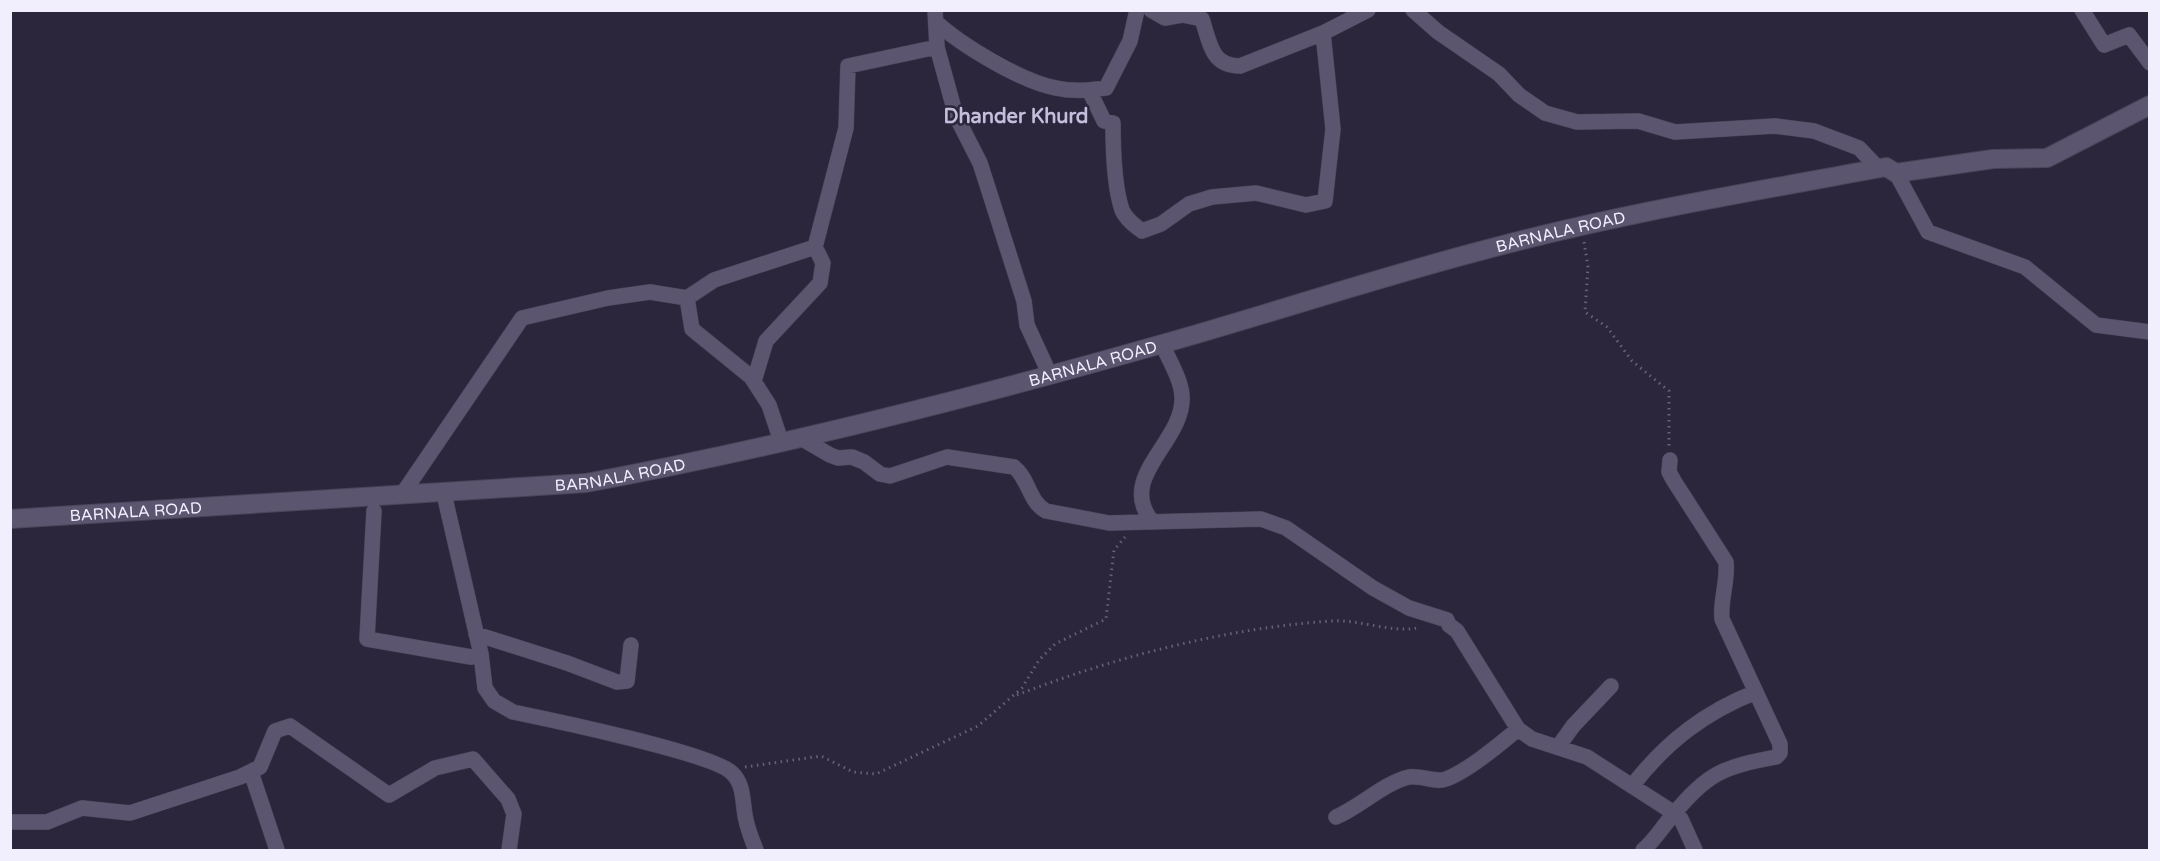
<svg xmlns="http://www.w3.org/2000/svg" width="2160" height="861" font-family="'Varela Round',sans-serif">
<rect width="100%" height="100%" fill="#2c263d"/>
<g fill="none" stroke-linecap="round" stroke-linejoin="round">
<defs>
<path id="minor" d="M1151,10L1165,18L1182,15L1202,19C1210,43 1211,66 1240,66L1323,33L1368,10
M1413,10L1438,32L1499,74L1519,95L1545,113L1577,122L1638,121L1675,132L1775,126L1814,131L1859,148L1878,168
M2082,10L2104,45L2129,35L2150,63
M936,22C961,45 1022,82 1056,88C1073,92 1089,90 1106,88L1130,41L1137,10
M937,47L956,116L980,163L989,191L1024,301L1027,325L1050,375
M1089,90L1104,121L1113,123C1113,149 1114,186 1122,210C1126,219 1134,225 1142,231L1161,224L1189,204L1212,197L1256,193L1306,205L1325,201L1333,129L1323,33
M1896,173L1928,232L2025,267L2096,325L2150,332
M687,298L692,329L751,377L769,405L781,441
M754,381L766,341L820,283L823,263L815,247
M799,437L830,455L838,458L852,457L864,462L880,474L890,476L947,457L1014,467C1029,479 1029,502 1046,511L1109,523L1261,519L1286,528L1373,588L1409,608L1447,620L1449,625L1457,631L1518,729L1532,739L1587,757L1674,813L1681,819L1695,850
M444,494L481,654L485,688L494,701L513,712C547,719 715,754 732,773C745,785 742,804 746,820C748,830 752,840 756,850
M401,496L522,318L608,298L650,292L687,298L714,280L815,247L846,128L848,66L937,47L935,10
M374,511L367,639L471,657L481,654
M1151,520C1117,476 1185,441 1182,396C1181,379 1169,360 1162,344
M476,634L567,663L617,682L627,681L631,645
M1558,747L1573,726L1611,686
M251,772L277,850
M1632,786C1666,742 1705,712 1756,692
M1336,817C1361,806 1384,783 1409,777C1421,775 1435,783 1446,779C1468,771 1500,744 1518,729
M10,822H47L82,808L130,813L240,777L260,767L275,731L290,726L389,795L435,768L473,759L508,799L514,814L509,850
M1643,850C1654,841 1663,826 1673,815C1707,773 1723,767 1776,757L1780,753V744L1722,619C1720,600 1728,582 1726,562L1674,481L1669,472L1670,460"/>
<g id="secondary">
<path id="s1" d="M10,519L586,483C780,447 972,398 1162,344C1269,314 1376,278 1484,250C1617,214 1752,192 1886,167L1896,173L1993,159L2047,158L2150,105"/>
</g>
</defs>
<use href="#minor" stroke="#494458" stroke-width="16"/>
<use href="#secondary" stroke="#494458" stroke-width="20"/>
<path stroke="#676277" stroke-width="3" stroke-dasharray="1.5 4.5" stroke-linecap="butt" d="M1584,242L1588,267L1585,312L1607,327L1632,361L1669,391V447
M1017,695C1115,657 1226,628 1331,621C1359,619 1390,633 1417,628
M745,767L821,756L853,772L876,774L978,726L1022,688L1039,660L1055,644L1106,619L1114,550L1125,537"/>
<use href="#minor" stroke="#5b556f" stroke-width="15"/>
<use href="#secondary" stroke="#5b556f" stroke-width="18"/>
</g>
<g text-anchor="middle" stroke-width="5" stroke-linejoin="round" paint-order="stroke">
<g font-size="16" fill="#f1eefe" stroke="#2c263d">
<text dy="6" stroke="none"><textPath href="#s1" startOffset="1584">BARNALA ROAD</textPath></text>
<text dy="6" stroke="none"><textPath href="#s1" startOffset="1098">BARNALA ROAD</textPath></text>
<text dy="6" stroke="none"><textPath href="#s1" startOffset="612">BARNALA ROAD</textPath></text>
<text dy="6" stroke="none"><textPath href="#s1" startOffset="126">BARNALA ROAD</textPath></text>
</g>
<g font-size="20" font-weight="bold" fill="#c4bedc" stroke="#2c263d">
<text x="1016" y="123">Dhander Khurd</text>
</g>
</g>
<rect width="2160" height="861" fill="none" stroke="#f1eefe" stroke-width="24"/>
</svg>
